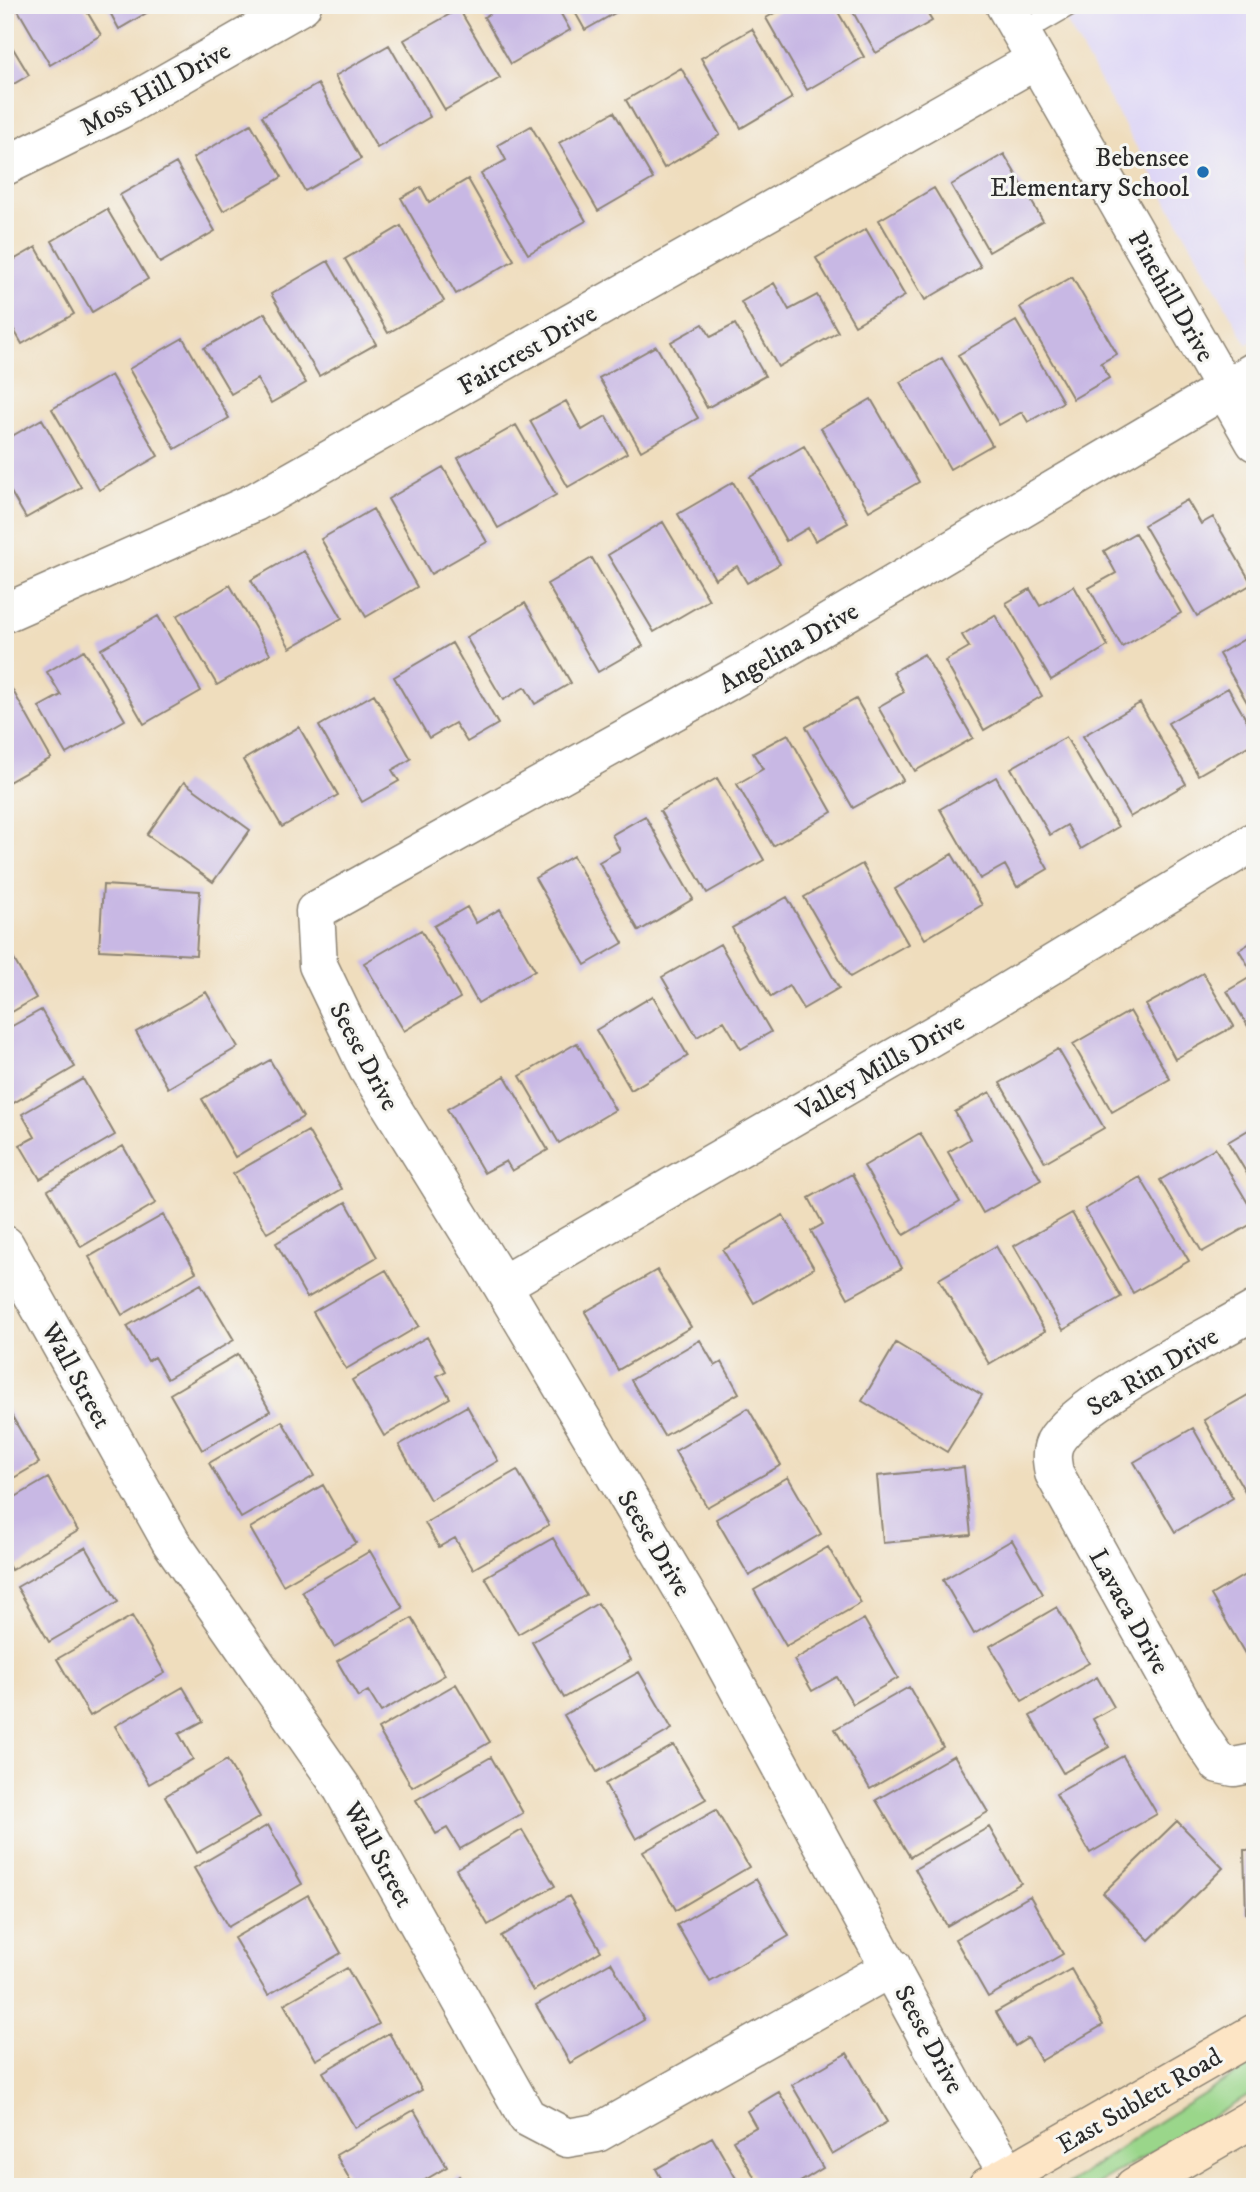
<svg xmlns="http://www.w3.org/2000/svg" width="1260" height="2192" font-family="'IM FELL DW Pica',serif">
<rect width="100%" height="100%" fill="#f6f6f2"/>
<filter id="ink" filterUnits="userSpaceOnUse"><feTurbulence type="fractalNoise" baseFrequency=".0143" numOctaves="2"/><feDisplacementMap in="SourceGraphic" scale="14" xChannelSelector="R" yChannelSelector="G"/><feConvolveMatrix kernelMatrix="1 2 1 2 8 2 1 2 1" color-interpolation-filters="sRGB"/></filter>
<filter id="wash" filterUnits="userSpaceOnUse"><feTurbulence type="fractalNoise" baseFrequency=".00686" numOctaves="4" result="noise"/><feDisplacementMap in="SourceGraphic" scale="28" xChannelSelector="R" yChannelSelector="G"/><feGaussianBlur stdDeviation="1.57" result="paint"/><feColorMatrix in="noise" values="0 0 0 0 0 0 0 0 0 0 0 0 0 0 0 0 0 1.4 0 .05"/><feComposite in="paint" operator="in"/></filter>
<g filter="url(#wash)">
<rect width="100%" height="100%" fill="#efddbd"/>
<path fill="#ddd5f6" d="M1057,5H1255V340L1247,344Z"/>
<path fill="#9ad68a" stroke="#62805a" stroke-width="2" d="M1255,2062V2092L1092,2187L1067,2185L1141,2133Z"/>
<g id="blocks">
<path fill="#c8b8e4" d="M15,5H83L101,35L50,65Z
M106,5H160L119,29Z
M504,5H556L570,30L511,64L484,17Z
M571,5H629L585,30Z
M788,5H834L864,57L807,90L766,18Z
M849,5H922L932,21L876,53Z
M459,9L500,78L445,110L404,40Z
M752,29L792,98L741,128L701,58Z
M5,35L29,75L5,89Z
M389,45L430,117L377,148L335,76Z
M681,68L720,135L664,168L626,100Z
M318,84L361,159L305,191L262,116Z
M614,112L653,179L598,211L559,143Z
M251,124L282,177L223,211L193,158Z
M531,126L586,221L528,254L481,174L506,160L498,145Z
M1004,154L1043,221L989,252L951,185Z
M176,163L215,231L160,263L120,195Z
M468,179L514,260L456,294L401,198L421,187L429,202Z
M934,188L981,267L925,300L879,220Z
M107,209L148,279L92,312L52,241Z
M401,226L444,301L388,333L345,259Z
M866,229L905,296L855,325L816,258Z
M36,247L74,314L22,344L5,314V265Z
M328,261L376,344L319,376L271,294Z
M1072,277L1117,354L1101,363L1109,378L1073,399L1020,307Z
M774,283L789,310L817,295L838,332L778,367L741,302Z
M265,313L306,383L271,403L257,379L231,394L204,348Z
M1016,321L1063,402L1028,422L1022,412L999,425L958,355Z
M703,324L711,337L735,324L765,376L707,408L671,342Z
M183,338L229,418L175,449L129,369Z
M656,346L698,418L641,451L599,378Z
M942,358L992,445L950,469L900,382Z
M111,375L158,456L99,490L52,409Z
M871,399L919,482L869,511L821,428Z
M566,401L582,430L606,416L627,453L568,487L530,421Z
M42,419L81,487L26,518L5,482V440Z
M516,425L556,495L498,528L458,458Z
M804,446L848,523L815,541L808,528L786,541L750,477Z
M443,467L487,542L431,574L388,499Z
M733,482L780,564L747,583L737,566L715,579L678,514Z
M1187,500L1201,524L1213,517L1252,584L1197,616L1144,525Z
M373,509L417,587L366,617L321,539Z
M663,522L709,600L654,632L608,555Z
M1135,533L1181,613L1122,647L1089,588L1116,573L1104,551Z
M303,550L342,618L290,648L251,580Z
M592,558L643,646L598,672L547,584Z
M230,585L270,654L217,685L177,616Z
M1074,586L1108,646L1051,680L1006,603L1030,589L1040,606Z
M525,603L571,683L535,704L525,687L503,700L466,637Z
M995,615L1042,696L984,730L945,661L969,647L962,635Z
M158,616L201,691L144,724L101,649Z
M1255,633V716L1219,654Z
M452,643L498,724L467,742L455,723L429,738L394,677Z
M84,650L125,720L66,754L39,707L61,695L47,672Z
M924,654L973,738L915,771L878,707L904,692L893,672Z
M1228,688L1255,735V742L1198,775L1168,723Z
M12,689L51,758L5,784V692Z
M374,694L411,759L392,770L399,781L362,802L319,726Z
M856,699L903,780L853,808L806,727Z
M1140,703L1186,784L1130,817L1083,736Z
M299,727L338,795L282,827L243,760Z
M788,734L832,812L773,846L737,784L763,769L753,753Z
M1066,737L1118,827L1081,849L1067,825L1050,835L1011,768Z
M996,777L1048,869L1017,887L1005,865L980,879L940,809Z
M717,778L764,860L707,893L660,811Z
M184,782L250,830L213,882L147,835Z
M645,816L693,899L639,931L599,862L620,850L612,835Z
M952,854L982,905L925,939L895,889Z
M573,856L623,943L585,965L535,878Z
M862,864L908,944L850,977L804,897Z
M103,885L200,891L196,955L99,950Z
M787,897L839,988L803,1009L789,986L771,997L732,928Z
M467,907L476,923L500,909L535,970L478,1003L434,926Z
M421,930L460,998L404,1031L364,963Z
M1255,940V1038L1227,991L1254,975L1239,950Z
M5,944L36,998L5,1016Z
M720,944L771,1032L741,1049L724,1021L697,1037L662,977Z
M1203,973L1234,1026L1175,1059L1146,1005Z
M206,992L238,1047L168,1088L136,1032Z
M653,996L688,1056L631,1090L596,1030Z
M41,1010L75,1067L10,1105L5,1096V1030Z
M1130,1011L1170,1079L1112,1112L1073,1044Z
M577,1043L615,1110L559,1143L520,1076Z
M1058,1049L1104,1128L1045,1162L1000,1083Z
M270,1060L303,1117L235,1157L202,1099Z
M505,1076L548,1150L512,1171L506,1161L484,1173L447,1109Z
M83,1079L115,1135L40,1179L20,1145L35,1137L22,1114Z
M990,1092L1041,1180L983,1213L948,1152L970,1139L955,1112Z
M1255,1126V1187L1228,1142Z
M308,1131L342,1189L267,1233L233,1174Z
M920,1133L960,1202L904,1235L864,1166Z
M123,1146L156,1203L81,1247L48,1190Z
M1215,1148L1255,1215V1222L1202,1252L1160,1180Z
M852,1174L902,1268L848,1298L811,1231L823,1224L809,1198Z
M1140,1177L1189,1261L1133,1293L1085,1209Z
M346,1202L377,1257L307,1298L276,1243Z
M1072,1213L1121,1297L1063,1330L1014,1246Z
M163,1215L196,1272L122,1315L89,1257Z
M783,1215L814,1268L754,1303L723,1250Z
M996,1246L1045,1331L989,1364L939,1279Z
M386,1270L419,1326L346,1369L313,1312Z
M657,1270L691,1327L618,1370L585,1312Z
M201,1284L234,1340L167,1379L154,1357L148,1361L127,1326Z
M427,1337L446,1371L437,1376L450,1398L384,1436L352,1380Z
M700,1340L715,1366L722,1362L739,1393L664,1436L631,1380Z
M896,1343L982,1395L947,1452L862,1401Z
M238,1354L270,1411L202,1450L170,1394Z
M1255,1391V1498L1250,1500L1204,1420Z
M5,1404L39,1463L5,1483Z
M467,1406L498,1461L430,1500L399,1445Z
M748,1408L781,1465L707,1507L675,1451Z
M282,1421L314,1476L241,1518L209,1463Z
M1193,1428L1233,1498L1175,1532L1134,1462Z
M964,1467L971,1535L883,1543L877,1476Z
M517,1470L549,1525L473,1569L455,1538L439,1547L425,1523Z
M788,1477L821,1534L749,1576L716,1519Z
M48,1478L78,1531L11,1570L5,1559V1503Z
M323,1485L356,1543L283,1585L250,1528Z
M553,1538L586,1595L518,1634L485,1577Z
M1012,1540L1043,1594L974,1634L943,1580Z
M86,1547L118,1602L49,1642L17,1587Z
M828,1547L861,1603L786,1646L754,1590Z
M370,1551L403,1608L334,1647L302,1591Z
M1255,1569V1671L1211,1595Z
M598,1603L631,1660L564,1698L532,1642Z
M1057,1607L1089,1663L1022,1701L990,1646Z
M132,1616L165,1673L90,1716L57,1659Z
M412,1618L445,1675L381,1712L368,1691L358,1697L337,1661Z
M864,1619L898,1678L853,1704L837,1677L812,1691L794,1660Z
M639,1672L672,1729L597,1772L564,1715Z
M1097,1677L1114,1707L1093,1719L1109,1747L1063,1773L1030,1716Z
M456,1684L490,1742L412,1787L378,1729Z
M183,1687L203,1721L179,1734L193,1759L149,1784L115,1726Z
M909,1687L943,1747L870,1789L835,1729Z
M674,1745L706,1799L636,1839L605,1784Z
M954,1755L988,1812L910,1857L876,1800Z
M1123,1756L1157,1814L1090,1853L1056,1794Z
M491,1757L523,1813L460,1849L447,1828L436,1834L416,1800Z
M227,1760L260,1817L197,1853L165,1796Z
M716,1810L749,1867L676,1910L643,1852Z
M1177,1821L1223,1868L1149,1940L1103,1893Z
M268,1825L302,1884L228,1927L194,1868Z
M989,1827L1021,1883L947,1926L915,1869Z
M522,1830L555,1886L488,1925L456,1869Z
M1244,1850H1255V1913L1246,1914Z
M756,1879L789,1936L710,1982L677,1925Z
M308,1895L341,1953L268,1995L234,1938Z
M569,1896L601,1951L533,1991L501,1936Z
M1030,1896L1063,1954L988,1997L955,1939Z
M611,1962L644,2020L570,2063L536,2005Z
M347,1968L379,2024L316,2060L284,2004Z
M1071,1969L1103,2025L1041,2061L1028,2038L1015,2046L996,2012Z
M389,2033L422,2090L355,2128L323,2072Z
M847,2053L887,2122L832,2154L792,2085Z
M779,2092L823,2168L792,2187H760L733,2140L756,2127L747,2111Z
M414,2110L447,2167L413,2187H354L336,2155Z
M712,2137L741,2187H666L656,2169Z
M459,2176L468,2187H446Z"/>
</g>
</g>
<g filter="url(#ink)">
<use href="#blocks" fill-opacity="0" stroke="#8d8474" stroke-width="2"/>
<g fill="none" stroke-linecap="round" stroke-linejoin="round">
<defs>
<path id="service" d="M1021,33L1069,5"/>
<path id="minor" d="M5,166L119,110L302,5
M5,613L255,502L1036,60
M5,1245L171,1542L342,1788L527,2117L567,2138L597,2133L892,1967
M502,1285L972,1013L1255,841
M1255,1310C1211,1336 1076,1403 1055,1442C1050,1453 1052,1462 1054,1473L1198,1733L1219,1764L1234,1767L1255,1763
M1009,2174L961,2099L705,1627L502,1285L368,1069L318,965L315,911L757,665L1255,371"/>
<path id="tertiary" d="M1005,5L1255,442"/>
<path id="secondary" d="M987,2187L1255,2033
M1134,2187L1255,2117"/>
</defs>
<use href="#service" stroke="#8d8474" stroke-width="24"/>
<use href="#minor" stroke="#8d8474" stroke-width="41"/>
<use href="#tertiary" stroke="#8d8474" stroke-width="41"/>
<use href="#secondary" stroke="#8d8474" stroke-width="41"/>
<use href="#service" stroke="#fff" stroke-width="21"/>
<use href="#minor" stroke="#fff" stroke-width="38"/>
<use href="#tertiary" stroke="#fff" stroke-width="38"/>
<use href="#secondary" stroke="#fde5c5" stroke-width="38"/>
</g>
</g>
<circle fill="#1f6fb2" stroke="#f6f6f2" stroke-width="2.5" cx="1203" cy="172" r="7"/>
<g text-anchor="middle" stroke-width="6" stroke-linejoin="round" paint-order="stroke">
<g font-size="26" fill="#2b2b2b" stroke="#f6f6f2">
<text transform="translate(155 88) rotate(-29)" y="9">Moss Hill Drive</text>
<text transform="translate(1172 296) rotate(60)" y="9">Pinehill Drive</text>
<text transform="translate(527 349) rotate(-30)" y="9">Faircrest Drive</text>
<text transform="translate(788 647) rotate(-30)" y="9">Angelina Drive</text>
<text transform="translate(365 1056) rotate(62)" y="9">Seese Drive</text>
<text transform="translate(880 1066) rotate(-30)" y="9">Valley Mills Drive</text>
<text transform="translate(1152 1371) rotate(-31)" y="9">Sea Rim Drive</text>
<text transform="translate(77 1375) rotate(61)" y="9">Wall Street</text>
<text transform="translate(655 1543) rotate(59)" y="9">Seese Drive</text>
<text transform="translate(1130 1611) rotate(61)" y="9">Lavaca Drive</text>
<text transform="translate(379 1854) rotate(61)" y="9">Wall Street</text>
<text transform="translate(930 2039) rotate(62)" y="9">Seese Drive</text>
<text transform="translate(1139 2100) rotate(-30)" y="9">East Sublett Road</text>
</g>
<g font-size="26" fill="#2b2b2b" stroke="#f6f6f2" text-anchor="end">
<text x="1189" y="166">Bebensee<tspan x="1189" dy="30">Elementary School</tspan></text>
</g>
</g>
<rect width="1260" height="2192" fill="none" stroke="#f6f6f2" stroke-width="28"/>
</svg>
